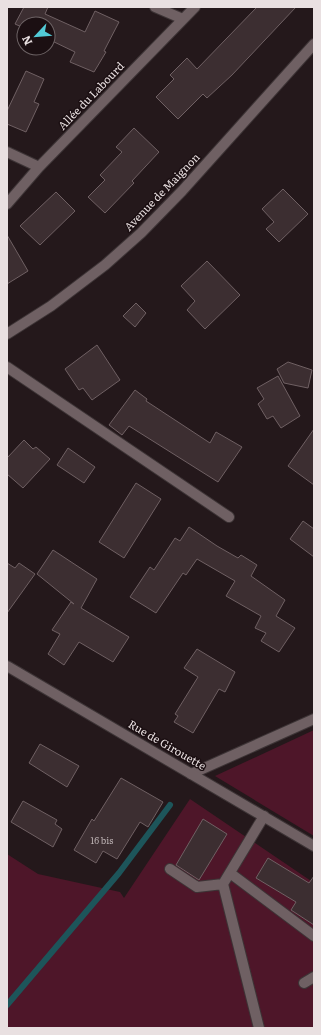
<svg xmlns="http://www.w3.org/2000/svg" width="321" height="1035" font-family="Literata,serif">
<rect width="100%" height="100%" fill="#24181b"/>
<path fill="#4e1629" d="M314,730V836L215,776Z
M190,799L314,883V1028H7V854L38,874L120,892L124,898Z"/>
<g fill="none" stroke-linecap="round" stroke-linejoin="round">
<path stroke="#1d555a" stroke-width="6" d="M7,1005L119,873L170,805"/>
</g>
<path fill="#3c2e31" stroke="#6f6063" d="M24,7H48L45,14L85,32L95,11L119,22L104,51L106,52L94,72L70,62L75,52L48,39V24H24V28L15,24Z
M257,7H296L232,75L207,98L203,94L178,119L156,97L174,79L170,75L187,58L197,69Z
M26,71L44,79L34,102L39,104L26,132L7,124V111Z
M134,128L159,152L132,181L134,183L105,213L88,197L105,180L100,175L122,152L116,147Z
M283,189L308,214L279,242L266,229L274,222L262,209Z
M56,192L75,211L40,245L20,226Z
M7,235L28,271L7,284Z
M207,261L240,295L205,329L187,310L195,301L181,286Z
M136,303L146,313L135,327L123,316Z
M97,345L120,380L92,400L83,388L79,390L65,369Z
M288,362L312,370L308,388L284,383L277,369Z
M278,376L300,416L281,428L273,416L267,419L258,404L264,399L257,388Z
M135,390L147,399L146,401L210,443L216,432L242,447L218,482L129,426L122,435L109,425Z
M314,429V485L288,466Z
M24,440L33,449L36,447L50,459L23,488L7,474V458Z
M68,448L95,467L84,483L57,465Z
M136,483L161,499L124,558L99,542Z
M303,521L314,529V557L290,539Z
M189,527L217,546L238,558L241,555L257,565L251,576L285,600L276,616L295,628L279,652L261,641L266,633L255,628L261,616L226,596L235,581L197,559L186,575L183,573L156,613L130,597L150,567L154,570L175,538L180,541Z
M53,550L97,579L81,608L129,637L113,662L79,642L64,665L48,654L60,634L52,630L71,602L74,604L37,574Z
M7,563L15,568L19,563L35,574L7,613Z
M197,649L235,672L225,692L219,689L193,733L174,722L178,716L175,714L198,677L184,668Z
M40,744L79,766L67,787L29,763Z
M121,778L163,802L148,827L140,822L117,859L103,851L96,863L74,850L92,819L94,821Z
M23,801L57,820L55,824L62,829L53,847L11,822Z
M203,819L227,834L199,880L176,865Z
M268,858L309,883L314,876V925L291,910L296,902L256,878Z"/>
<g fill="none" stroke-linecap="round" stroke-linejoin="round">
<defs>
<path id="service" d="M7,367L229,517
M191,774L314,719
M170,869L197,887L223,884
M230,873L314,936
M304,983L314,977
M259,1028L223,884L264,816"/>
<path id="minor" d="M155,7L183,19
M7,152L39,167
M7,204L39,167L195,7
M7,666L314,846"/>
<path id="tertiary" d="M7,334L51,306L105,265L141,233L182,191L314,44"/>
</defs>
<use href="#service" stroke="#3d3436" stroke-width="12"/>
<use href="#minor" stroke="#3d3436" stroke-width="12"/>
<use href="#tertiary" stroke="#3d3436" stroke-width="12"/>
<use href="#service" stroke="#6f6063" stroke-width="10"/>
<use href="#minor" stroke="#6f6063" stroke-width="10"/>
<use href="#tertiary" stroke="#6f6063" stroke-width="10"/>
</g>
<g text-anchor="middle" stroke-width="3" stroke-linejoin="round" paint-order="stroke">
<g font-size="9" fill="#beb4b5">
<text x="102" y="844">16 bis</text>
</g>
<g font-size="11" fill="#e9e0e1" stroke="#1b0f12">
<text transform="translate(91 96) rotate(-46)" y="4">Allée du Labourd</text>
<text transform="translate(162 192) rotate(-46)" y="4">Avenue de Maignon</text>
<text transform="translate(167 745) rotate(30)" y="4">Rue de Girouette</text>
</g>
</g>
<rect width="321" height="1035" fill="none" stroke="#e9e0e1" stroke-width="16"/>
<g transform="translate(36 36) rotate(244)"><circle r="19" fill="#1b0f12" stroke="#6d6365"/>
<path d="M0-3L7 15L0 10L-7 15Z" fill="#52cbd7"/>
<text y="-6" font-size="11" font-weight="bold" text-anchor="middle" fill="#e9e0e1">N</text>
</g>
</svg>
